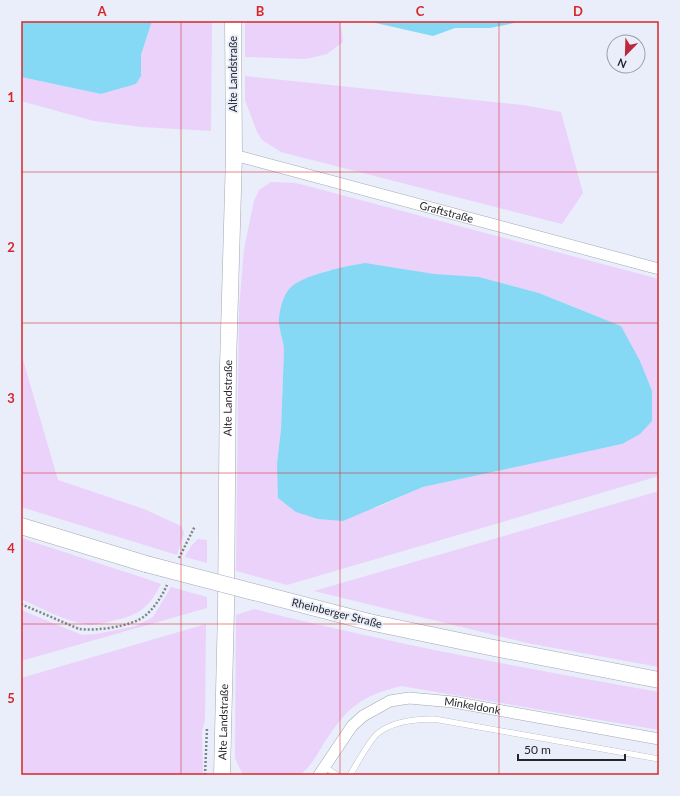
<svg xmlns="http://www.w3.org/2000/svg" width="680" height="796" font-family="Lato,sans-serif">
<rect width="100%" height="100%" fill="#e9eefa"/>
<path fill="#ead2fa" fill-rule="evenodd" d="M152,21H212L211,131L142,127L94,121L21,101V77L101,94L136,84L141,76V55Z
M245,21H340L343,42L327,54L306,59L245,57Z
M245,76L523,105L561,112L583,193L562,224L281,152L262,140L257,132L245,100Z
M271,182L296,183L659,279V476L287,585L236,571L239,310L244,249L254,201L259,190ZM329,270L479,277L539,293L621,326L622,444L423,487L376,508L277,463L281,429L284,349L283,338L279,327L289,288Z
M21,353L58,480L144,509L181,526L184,533L177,555L21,507Z
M659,491V667L527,643L314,591Z
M21,538L147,579L161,584C148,609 139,615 112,621C103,623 94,626 84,624C63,620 41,608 21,599Z
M198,539L207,540V563L185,557L191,546Z
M171,587L207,597V608L21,661V610L82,635L96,634L136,626L153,617Z
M254,609C388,643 523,668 659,692V730L401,686C360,696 347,708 324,743C317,755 311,766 300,775H243L235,758L236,615Z
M206,624L205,720L202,731L203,775H21V678Z"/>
<path fill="#85d9f5" d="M21,21H152L141,55V76L136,84L101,94L21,77Z
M367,21H524L490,28H455L433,36Z
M365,263L434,274L479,277L539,293L621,326L640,361L652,391V421L640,434L622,444L423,487L343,521L318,519L296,512L278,498L277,463L281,429L284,349C283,338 278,328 279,318C280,309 283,296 289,289C301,275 347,266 365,263Z"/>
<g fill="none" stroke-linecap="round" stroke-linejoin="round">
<defs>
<path id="lane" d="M325,767L337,775
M350,775C357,764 369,741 377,734C392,721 415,719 434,719L659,759"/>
<g id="street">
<path id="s1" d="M234,155L659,269"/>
<path id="s2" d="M319,775L352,726L363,716L390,701L409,698L453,702L659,739"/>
</g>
<g id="secondary">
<path d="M21,526L146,564"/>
<path d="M369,622L489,647L659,680"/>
<path id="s3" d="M222,775L226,610L228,366L234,155L233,21"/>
</g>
</defs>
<use href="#lane" stroke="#a3a8b3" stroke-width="6"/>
<use href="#street" stroke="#a3a8b3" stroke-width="12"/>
<use href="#secondary" stroke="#a3a8b3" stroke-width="17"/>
<path stroke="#80838b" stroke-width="2.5" stroke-dasharray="2 2" stroke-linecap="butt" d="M179,558L195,526
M21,604L79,629C96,631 132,627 146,615C155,607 162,596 167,585
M205,775L207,728"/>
<use href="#lane" stroke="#fff" stroke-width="5.5"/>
<use href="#street" stroke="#fff" stroke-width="11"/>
<use href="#secondary" stroke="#fff" stroke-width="16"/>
<defs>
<path id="secondary-bridge" d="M146,564L369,622"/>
</defs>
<use href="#secondary-bridge" stroke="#a3a8b3" stroke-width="17" stroke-linecap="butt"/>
<use href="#secondary-bridge" stroke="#fff" stroke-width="16"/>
</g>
<path fill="none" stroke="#d62828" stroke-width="1" stroke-opacity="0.55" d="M181,21V775M340,21V775M499,21V775M21,172H659M21,323H659M21,473H659M21,624H659"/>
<g text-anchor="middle" stroke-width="4" stroke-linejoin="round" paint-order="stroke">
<g font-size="11" fill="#25262b" stroke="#e9eefa">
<text transform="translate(233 74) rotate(-90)" y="4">Alte Landstraße</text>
<text dy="4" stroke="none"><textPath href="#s1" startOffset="220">Graftstraße</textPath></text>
<text dy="4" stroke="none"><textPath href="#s3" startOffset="377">Alte Landstraße</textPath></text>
<text transform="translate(337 613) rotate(14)" y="4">Rheinberger Straße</text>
<text dy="4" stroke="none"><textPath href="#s2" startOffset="188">Minkeldonk</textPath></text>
<text dy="4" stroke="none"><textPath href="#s3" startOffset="53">Alte Landstraße</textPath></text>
</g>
</g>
<rect width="680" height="796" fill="none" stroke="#e9eefa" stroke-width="44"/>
<g transform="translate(626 54) rotate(203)"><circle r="19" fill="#e9eefa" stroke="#9b9ea7"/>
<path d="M0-3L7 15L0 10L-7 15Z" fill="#bb2a3d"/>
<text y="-6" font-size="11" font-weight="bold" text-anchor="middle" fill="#25262b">N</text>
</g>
<path d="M518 754v6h107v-6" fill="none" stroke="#25262b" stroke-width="2"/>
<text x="524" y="754" font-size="12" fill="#25262b" stroke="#e9eefa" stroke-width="3" paint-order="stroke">50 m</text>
<rect x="22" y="22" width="636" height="752" fill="none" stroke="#d62828" stroke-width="1.5"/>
<g font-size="13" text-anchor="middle" font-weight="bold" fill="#d62828">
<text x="102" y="16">A</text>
<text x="260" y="16">B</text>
<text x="420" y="16">C</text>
<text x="578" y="16">D</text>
<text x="11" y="102">1</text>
<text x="11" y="252">2</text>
<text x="11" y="403">3</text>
<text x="11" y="553">4</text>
<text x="11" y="703">5</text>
</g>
</svg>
